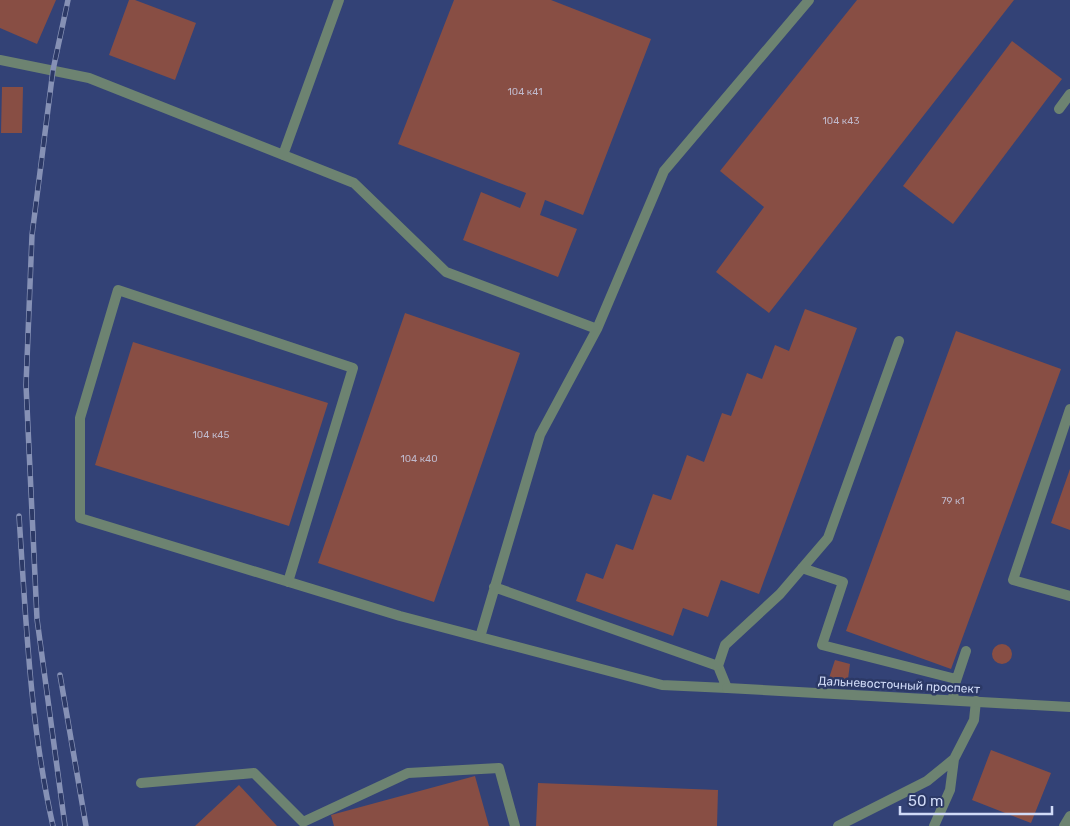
<svg xmlns="http://www.w3.org/2000/svg" width="1070" height="826" font-family="Rubik,sans-serif">
<rect width="100%" height="100%" fill="#2c3966"/>
<path fill="#334276" d="M0,0H1070V826H0Z"/>
<path fill="#884e44" d="M0,0H56L37,44L0,28Z
M129,0H135L196,23L175,80L109,55Z
M454,0H551L651,39L583,215L545,200L540,215L577,229L558,277L463,240L481,192L520,208L526,193L398,144Z
M857,0H1014L769,313L716,272L764,207L720,171Z
M1012,41L1062,79L953,224L903,186Z
M2,87H23L22,133H1Z
M805,309L857,328L759,594L721,580L708,617L683,608L673,636L576,601L586,573L603,579L616,544L633,550L653,494L671,500L687,455L704,462L722,413L731,416L747,373L762,379L775,345L789,351Z
M405,313L520,353L434,602L318,563Z
M956,331L1061,369L951,669L846,631Z
M133,342L328,403L289,526L95,465Z
M1070,469V530L1051,523Z
M992 654a10 10 0 1 1 20 0a10 10 0 1 1-20 0Z
M835,660L850,664L848,679L829,678Z
M991,750L1051,773L1031,823L972,800Z
M475,776L489,826H334L331,815Z
M538,783L718,790L717,826H536Z
M239,785L277,826H195Z"/>
<g fill="none" stroke-linecap="round" stroke-linejoin="round">
<path stroke="#6d8371" stroke-width="10" d="M0,60L89,78L354,183L446,272L597,329
M1059,109L1070,94
M283,155L339,0
M1070,409L1013,580L1070,596
M802,568L843,582L822,645L956,679
M288,582L353,368L118,290L80,418V518L400,616L662,685L727,688L718,666L494,587
M480,637L540,435L597,329L664,171L809,0
M718,666L725,645L780,594L828,538L899,341
M953,699L955,684L966,651
M141,783L254,773L303,822L408,773L499,768L515,826
M838,826L927,781L954,759
M934,826L950,790L954,759L974,720L976,701
M1064,826L1070,816"/>
<path stroke="#6d8371" stroke-width="10" d="M727,688L1070,707"/>
<defs>
<path id="rail" d="M19,516C26,620 30,725 53,826
M60,675L86,826
M65,826L37,619L26,385L32,235L53,70L68,0"/>
</defs>
<use href="#rail" stroke="#8691b5" stroke-width="5.5"/>
<use href="#rail" stroke="#2c3966" stroke-width="4" stroke-dasharray="11" stroke-linecap="butt"/>
</g>
<g text-anchor="middle" stroke-width="5" stroke-linejoin="round" paint-order="stroke">
<g font-size="10" fill="#bfb8ca">
<text x="525" y="95">104 к41</text>
<text x="841" y="124">104 к43</text>
<text x="211" y="438">104 к45</text>
<text x="419" y="462">104 к40</text>
<text x="953" y="504">79 к1</text>
</g>
<g font-size="12" fill="#d1dbf7" stroke="#2c3966">
<text transform="translate(899 685) rotate(3)" y="4">Дальневосточный проспект</text>
</g>
</g>
<path d="M900 806v8h152v-8" fill="none" stroke="#d1dbf7" stroke-width="2.5"/>
<text x="908" y="806" font-size="15" fill="#d1dbf7" stroke="#2c3966" stroke-width="4" paint-order="stroke">50 m</text>
</svg>
